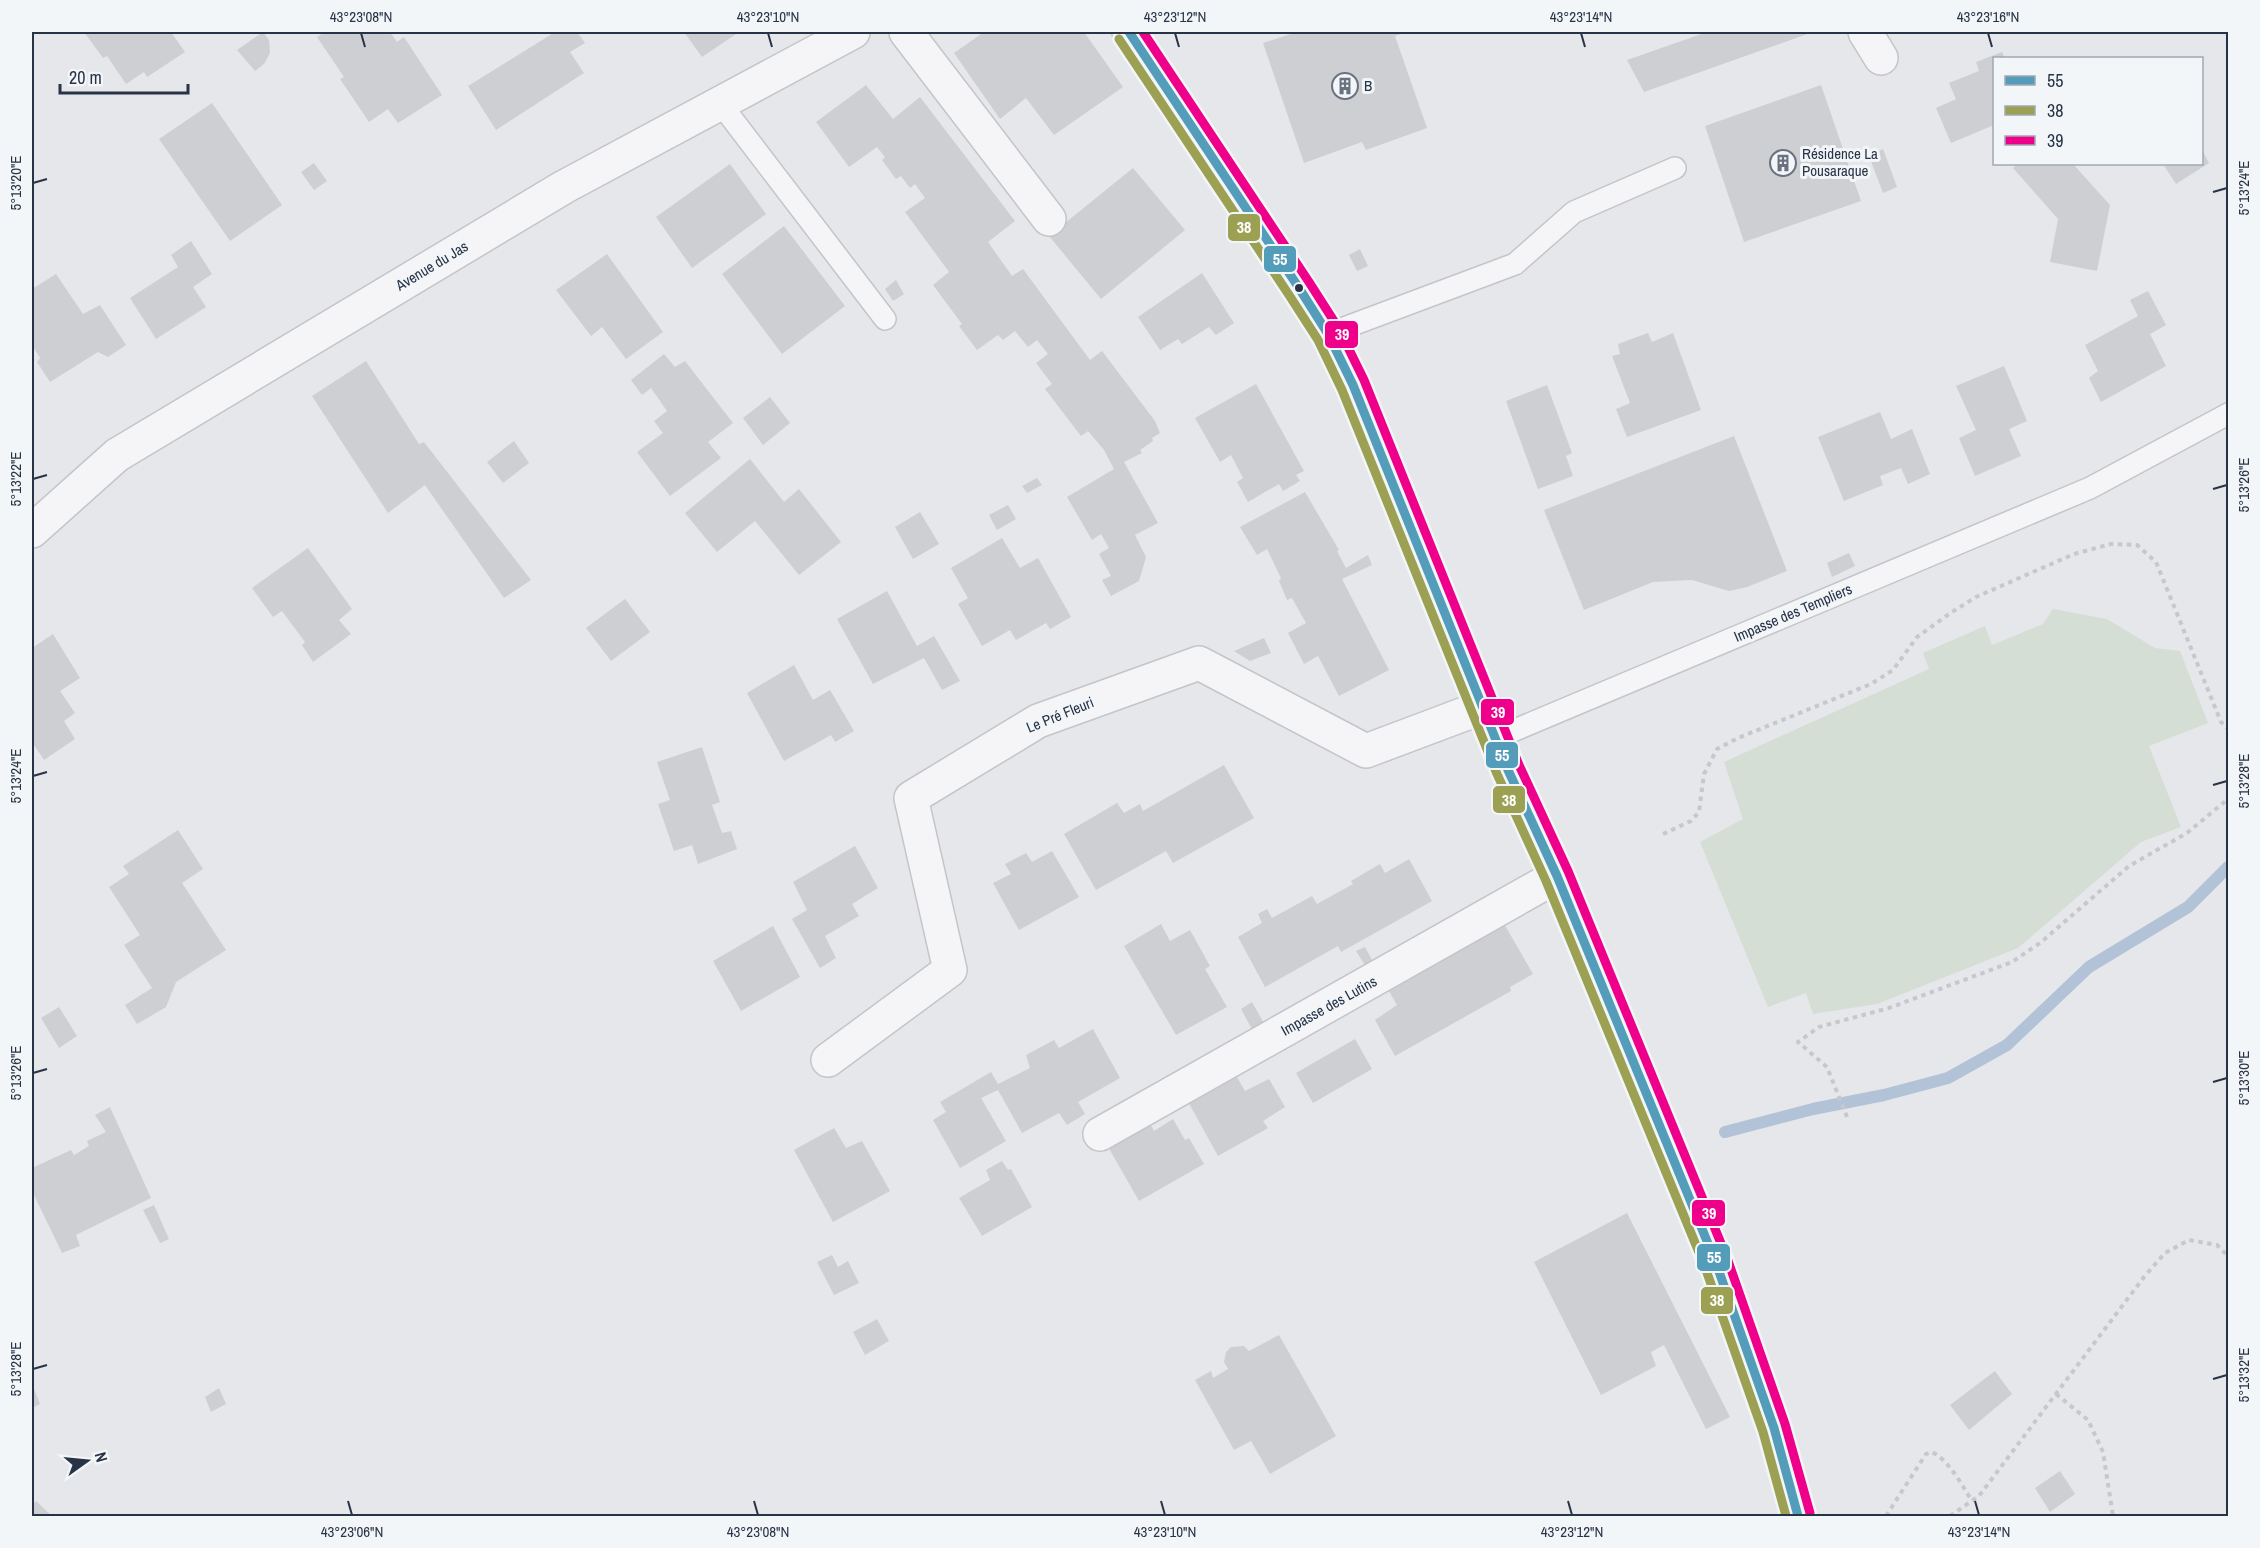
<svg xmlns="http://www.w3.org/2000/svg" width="2260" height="1548" font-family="'Archivo Narrow',sans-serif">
<rect width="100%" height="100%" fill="#e5e7ea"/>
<path fill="#d5ded5" d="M2053,609L2107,619L2155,648L2180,651L2208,723L2149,746L2181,827L2141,842L2018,948L1877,1004L1813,1014L1806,993L1768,1007L1700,842L1743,819L1724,762L1929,669L1923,653L1985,626L1992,645L2043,624Z"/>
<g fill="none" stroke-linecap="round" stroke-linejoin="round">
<path stroke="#b2c2d7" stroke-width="12" d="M1725,1132L1813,1109L1884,1095L1948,1078L2007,1045L2089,967L2188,907L2228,867"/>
</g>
<path fill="#cecfd3" d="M84,32H171L185,52L147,77L144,72L126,84L107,56L103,58Z
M263,32L269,40L270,53L264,64L255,71L237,50Z
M325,32H390L397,42L404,37L442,95L398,123L388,109L369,122L340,79L344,77L317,37Z
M555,32H577L585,43L570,52L584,73L496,130L468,86Z
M684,32H739L702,57Z
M984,32H1084L1123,87L1054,135L1026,98L1000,119L954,53Z
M1297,32H1407L1395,36L1427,128L1366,150L1362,142L1304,163L1263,43Z
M1707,32H1813L1644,92L1627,60Z
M2002,52L2005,58H1994V125L1951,143L1936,108L1956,99L1949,83L1979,71L1976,62Z
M866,85L893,119L920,97L1015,221L988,242L1012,276L1023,269L1090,360L1102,351L1155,421L1160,433L1152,438L1153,441L1140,450L1142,453L1124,462L1158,523L1135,535L1146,557L1139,581L1111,596L1102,580L1111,576L1099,554L1109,548L1101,534L1092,540L1067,497L1114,469L1104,450L1088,431L1081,436L1045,389L1052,384L1036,363L1048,354L1037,340L1028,347L1015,331L1003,340L998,335L977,350L959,326L962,324L933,285L949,272L905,212L925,198L915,184L910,188L901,176L896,179L882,160L885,157L877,147L849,167L816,122Z
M1821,85L1861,201L1744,242L1705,126Z
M212,103L282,205L230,241L159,139Z
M1883,149L1897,187L1883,193L1869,156Z
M2202,150L2209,163L2176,184L2163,164H2202Z
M314,163L327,181L314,190L301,172Z
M730,164L766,214L692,268L656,217Z
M2018,164H2073L2110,205L2097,271L2050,262L2058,219L2013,168Z
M1133,168L1185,230L1101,299L1049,236Z
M784,226L845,306L782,354L722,274Z
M191,241L212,274L193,287L206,307L156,339L130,298L178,267L171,255Z
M1360,249L1368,266L1357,271L1349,255Z
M607,254L663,332L626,359L602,327L591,336L556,290Z
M1202,273L1234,323L1216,335L1209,327L1182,344L1178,339L1160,350L1138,317Z
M56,274L83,314L100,305L126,345L108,357L98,352L50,382L37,362L40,358L32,345V289Z
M896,280L904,294L893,301L885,289Z
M2148,291L2166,325L2150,334L2166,366L2101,402L2089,378L2098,371L2085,345L2138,316L2130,300Z
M1648,333L1652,342L1673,333L1701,410L1627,437L1616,409L1630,403L1612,356L1620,354L1618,344Z
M664,354L675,367L685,361L733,423L708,442L721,458L670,496L637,452L663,433L654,421L667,411L651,388L642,395L631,380Z
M366,361L419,444L424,442L531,580L504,598L425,485L388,513L312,396Z
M2004,366L2027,421L2009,429L2021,456L1975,476L1959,438L1976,430L1956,386Z
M1256,384L1304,471L1296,475L1300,481L1283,491L1279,484L1248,502L1237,482L1243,478L1231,455L1220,462L1195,418Z
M1547,385L1572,453L1566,456L1573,476L1538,489L1506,401Z
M770,397L790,423L763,445L743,418Z
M1880,412L1891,439L1912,429L1930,474L1908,484L1901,468L1880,476L1883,485L1844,501L1818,437Z
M1734,436L1787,571L1747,587L1729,591L1692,580L1653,582L1584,610L1544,510Z
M514,441L529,463L503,483L487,462Z
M750,459L784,502L799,489L841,542L799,575L755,521L717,552L685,513Z
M1037,478L1042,485L1027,493L1022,486Z
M1305,492L1339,550L1337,551L1346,568L1368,555L1372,565L1342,579L1389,670L1339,696L1318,656L1304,664L1288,633L1306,623L1292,598L1287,600L1279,581L1281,578L1267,549L1257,555L1240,527Z
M1008,505L1016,519L997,530L989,515Z
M920,512L939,544L913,559L895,527Z
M1002,538L1020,568L1038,558L1071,617L1050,629L1046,623L1016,640L1010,630L982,646L958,604L968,598L951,568Z
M308,548L352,609L339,620L351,634L313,662L302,645L305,642L282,611L273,617L252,588Z
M1849,553L1855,566L1832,577L1827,563Z
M887,591L917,646L934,636L960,681L942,690L924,658L873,684L837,619Z
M625,599L650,632L611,661L586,628Z
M53,634L80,678L60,691L75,713L64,721L75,739L44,760L32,742V648Z
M1264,638L1271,653L1250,661L1234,651Z
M794,665L813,700L830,690L854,731L835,742L831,735L784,761L747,693Z
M702,747L720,802L712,805L722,833L731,831L737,849L698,864L692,845L674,851L658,804L670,800L657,762Z
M1224,765L1254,818L1173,863L1166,851L1096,890L1064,834L1117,803L1124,813L1140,804L1143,811Z
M178,830L203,869L182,883L226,950L176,982L166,1007L137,1024L125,1005L152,988L124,945L140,935L109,887L129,874L123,866Z
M855,846L878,888L852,904L859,916L825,936L836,958L820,968L792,919L807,910L793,882Z
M1052,851L1079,897L1019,930L993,883L1011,874L1005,864L1026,853L1032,862Z
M1409,859L1432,901L1341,952L1338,946L1265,987L1238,937L1262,923L1258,914L1267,909L1272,918L1312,896L1317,904L1353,884L1351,881L1380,864L1385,873Z
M1503,922L1533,974L1510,987L1511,991L1395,1056L1375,1020L1397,1005L1386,986Z
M1161,924L1170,941L1190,930L1210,966L1205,969L1227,1007L1176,1035L1124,946Z
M773,926L800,977L741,1011L713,961Z
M1365,947L1373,962L1366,967L1356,951Z
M1252,1002L1265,1025L1253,1031L1241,1009Z
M59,1007L77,1036L59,1048L41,1018Z
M1093,1029L1120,1078L1078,1102L1085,1114L1067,1125L1059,1113L1022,1133L998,1090L981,1098L1006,1141L960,1168L933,1120L946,1112L940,1102L991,1072L998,1084L1030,1068L1026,1055L1054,1040L1059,1048Z
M1355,1039L1372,1069L1313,1103L1296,1073Z
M1234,1072L1245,1091L1269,1079L1285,1107L1263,1121L1268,1128L1218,1156L1186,1098Z
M110,1107L151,1198L76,1235L80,1246L62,1253L32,1191V1168L71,1150L74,1155L89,1146L87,1141L106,1132L95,1115Z
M1173,1119L1185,1140L1189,1138L1204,1164L1139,1201L1107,1145L1148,1120L1154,1131Z
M834,1128L846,1148L862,1141L890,1191L833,1222L794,1150Z
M1002,1161L1008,1170L1011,1169L1032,1207L982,1236L959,1198L990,1180L986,1170Z
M154,1205L169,1239L160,1243L143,1210Z
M1627,1213L1730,1417L1706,1429L1664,1345L1651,1352L1656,1366L1601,1395L1534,1262Z
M832,1255L838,1267L848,1261L859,1283L834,1295L817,1262Z
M877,1319L889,1341L865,1355L853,1332Z
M1279,1335L1336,1436L1270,1474L1251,1441L1234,1450L1195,1380L1211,1371L1213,1378L1228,1369L1224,1362L1226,1352L1231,1347L1244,1346L1249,1351Z
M1995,1371L2012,1394L1969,1430L1950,1405Z
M32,1384L40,1404L32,1408Z
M219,1388L226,1404L211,1412L205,1397Z
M2060,1471L2075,1494L2050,1512L2035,1488Z
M36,1501L52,1516H32V1506Z"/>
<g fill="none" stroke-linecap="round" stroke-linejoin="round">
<defs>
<path id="lane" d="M720,103L885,319
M1328,334L1515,264L1574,212L1675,168
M1496,738L2090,488L2228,414"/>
<path id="street" d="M906,32L1049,219
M1865,32L1881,58
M32,531L117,455L564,187L853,32
M828,1060L950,970L911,798L1038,721L1199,663L1366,751L1483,707
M1100,1134L1557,876"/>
<path id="secondary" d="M1129,32L1299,288L1328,334L1353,385L1508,770L1557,876L1716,1263L1774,1428L1798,1516"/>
</defs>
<use href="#lane" stroke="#c3c5c8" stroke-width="24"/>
<use href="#street" stroke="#c3c5c8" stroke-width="36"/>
<use href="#secondary" stroke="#c3c5c8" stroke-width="36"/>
<path stroke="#c6c8cc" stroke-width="4" stroke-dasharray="4.5 4.5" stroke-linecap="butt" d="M1663,834L1691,821L1699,812L1704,774L1717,749L1738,738L1871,684L1893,670L1917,637L1952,612L1976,597L2074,554L2111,544L2137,545L2156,562L2221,722L2228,729
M1847,1117L1827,1067L1798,1042L1819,1027L1889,1008L2012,962L2040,943L2129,866L2187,833L2228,799
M2056,1394L2088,1420L2103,1452L2113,1516
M1886,1516L1926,1454L1931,1452C1947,1457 1963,1487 1972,1501
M1950,1516L1979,1496L2144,1277L2165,1253L2189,1240L2217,1245L2228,1256"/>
<use href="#lane" stroke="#f5f5f7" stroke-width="21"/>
<use href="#street" stroke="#f5f5f7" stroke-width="33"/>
<use href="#secondary" stroke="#f8f8f8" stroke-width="33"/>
<defs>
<path id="bus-1" d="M1129,32L1299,288L1328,334L1353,385L1508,770L1557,876L1716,1263L1774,1428L1798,1516"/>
<path id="bus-2" d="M1119,39L1289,295L1318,340L1342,390L1497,774L1546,881L1705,1267L1763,1432L1786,1516"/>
<path id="bus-3" d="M1143,32L1309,282L1339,329L1364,380L1519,765L1568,871L1727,1258L1785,1424L1810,1513"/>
</defs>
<use href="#bus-1" stroke="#f3f6f9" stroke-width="14"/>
<use href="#bus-2" stroke="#f3f6f9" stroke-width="14"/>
<use href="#bus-3" stroke="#f3f6f9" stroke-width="14"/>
<use href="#bus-1" stroke="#539cba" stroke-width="9"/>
<use href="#bus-2" stroke="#9ca053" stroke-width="9"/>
<use href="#bus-3" stroke="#ee008b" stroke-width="9"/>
</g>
<path fill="none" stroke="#293346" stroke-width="2" d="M361,33L365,47M768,33L772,47M1175,33L1179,47M1581,33L1585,47M1988,33L1992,47M33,183L47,179M2213,192L2227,188M33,479L47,475M2213,489L2227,485M33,776L47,772M2213,785L2227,781M33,1073L47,1069M2213,1082L2227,1078M33,1369L47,1365M2213,1379L2227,1375M348,1501L352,1515M754,1501L758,1515M1161,1501L1165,1515M1568,1501L1572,1515M1975,1501L1979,1515"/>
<defs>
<symbol id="building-ring" viewBox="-11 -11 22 22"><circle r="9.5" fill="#f3f6f9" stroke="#6b727f" stroke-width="1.5"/><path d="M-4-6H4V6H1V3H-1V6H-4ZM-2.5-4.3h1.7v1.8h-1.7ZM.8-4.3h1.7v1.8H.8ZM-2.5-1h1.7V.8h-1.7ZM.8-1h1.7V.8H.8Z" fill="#6b727f"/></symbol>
</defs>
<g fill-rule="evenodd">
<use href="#building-ring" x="1330" y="71" width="30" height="30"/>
<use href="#building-ring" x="1768" y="148" width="30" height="30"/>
</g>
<circle fill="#293346" stroke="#f3f6f9" stroke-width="2" cx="1299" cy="288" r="5"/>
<g text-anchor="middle" stroke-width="6" stroke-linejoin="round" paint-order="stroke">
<g font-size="15" fill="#293346" stroke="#f3f6f9" text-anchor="start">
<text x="1364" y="91">B</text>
<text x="1802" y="159">Résidence La<tspan x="1802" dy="17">Pousaraque</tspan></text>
</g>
<g font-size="15" fill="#293346" stroke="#f3f6f9">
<text transform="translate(432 266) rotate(-31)" y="5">Avenue du Jas</text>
<text transform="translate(1793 613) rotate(-23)" y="5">Impasse des Templiers</text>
<text transform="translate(1060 715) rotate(-22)" y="5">Le Pré Fleuri</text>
<text transform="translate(1329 1006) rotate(-29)" y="5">Impasse des Lutins</text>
</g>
</g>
<g stroke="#f3f6f9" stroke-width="2">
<rect x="1227" y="213" width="34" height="29" rx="6" fill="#9ca053"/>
<rect x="1263" y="245" width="34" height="28" rx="6" fill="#539cba"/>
<rect x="1324" y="320" width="35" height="29" rx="6" fill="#ee008b"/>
<rect x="1480" y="698" width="35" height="28" rx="6" fill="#ee008b"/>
<rect x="1485" y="741" width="34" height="28" rx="6" fill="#539cba"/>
<rect x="1492" y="785" width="34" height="29" rx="6" fill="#9ca053"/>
<rect x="1691" y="1199" width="35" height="28" rx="6" fill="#ee008b"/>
<rect x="1696" y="1243" width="35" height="29" rx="6" fill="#539cba"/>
<rect x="1700" y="1286" width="34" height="29" rx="6" fill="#9ca053"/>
</g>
<g font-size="16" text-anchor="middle" font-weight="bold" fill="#fff">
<text x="1244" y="233">38</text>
<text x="1280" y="265">55</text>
<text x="1342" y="340">39</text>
<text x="1498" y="718">39</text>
<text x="1502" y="761">55</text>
<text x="1509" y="806">38</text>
<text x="1709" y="1219">39</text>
<text x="1714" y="1263">55</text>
<text x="1717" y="1306">38</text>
</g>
<rect width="2260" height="1548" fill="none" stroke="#f3f6f9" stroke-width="66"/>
<rect x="1993" y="57" width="210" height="108" fill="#f3f6f9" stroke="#a2a8b1" stroke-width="1.5"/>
<rect x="2005" y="76" width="30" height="9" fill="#539cba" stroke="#a2a8b1" stroke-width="1.5"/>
<text x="2047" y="87" font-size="18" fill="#293346">55</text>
<rect x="2005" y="106" width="30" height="9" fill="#9ca053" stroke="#a2a8b1" stroke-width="1.5"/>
<text x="2047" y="117" font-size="18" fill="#293346">38</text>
<rect x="2005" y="136" width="30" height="9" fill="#ee008b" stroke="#a2a8b1" stroke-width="1.5"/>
<text x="2047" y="147" font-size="18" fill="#293346">39</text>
<g transform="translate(87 1461) rotate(75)" stroke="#f3f6f9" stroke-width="4.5" paint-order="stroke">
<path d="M0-4.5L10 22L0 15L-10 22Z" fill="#293346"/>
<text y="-9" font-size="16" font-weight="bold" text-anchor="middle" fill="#293346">N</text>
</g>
<path d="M60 84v9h128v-9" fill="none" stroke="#293346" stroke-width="3"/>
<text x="69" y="84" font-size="18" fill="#293346" stroke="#f3f6f9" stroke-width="4.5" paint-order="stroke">20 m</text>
<rect x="33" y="33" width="2194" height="1482" fill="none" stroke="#293346" stroke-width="2"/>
<g font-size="15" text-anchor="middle" fill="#293346">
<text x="361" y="22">43°23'08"N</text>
<text x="768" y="22">43°23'10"N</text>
<text x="1175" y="22">43°23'12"N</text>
<text x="1581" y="22">43°23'14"N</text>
<text x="1988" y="22">43°23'16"N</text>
<text transform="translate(16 183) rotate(-90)" y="5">5°13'20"E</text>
<text transform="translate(2244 188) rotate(-90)" y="5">5°13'24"E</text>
<text transform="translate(16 479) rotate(-90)" y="5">5°13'22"E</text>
<text transform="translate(2244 485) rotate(-90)" y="5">5°13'26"E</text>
<text transform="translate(16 776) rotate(-90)" y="5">5°13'24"E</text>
<text transform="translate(2244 781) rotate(-90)" y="5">5°13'28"E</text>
<text transform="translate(16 1073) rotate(-90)" y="5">5°13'26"E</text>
<text transform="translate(2244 1078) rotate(-90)" y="5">5°13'30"E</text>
<text transform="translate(16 1369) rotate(-90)" y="5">5°13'28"E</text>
<text transform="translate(2244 1375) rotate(-90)" y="5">5°13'32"E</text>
<text x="352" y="1537">43°23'06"N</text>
<text x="758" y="1537">43°23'08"N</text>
<text x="1165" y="1537">43°23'10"N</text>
<text x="1572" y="1537">43°23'12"N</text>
<text x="1979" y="1537">43°23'14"N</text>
</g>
</svg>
